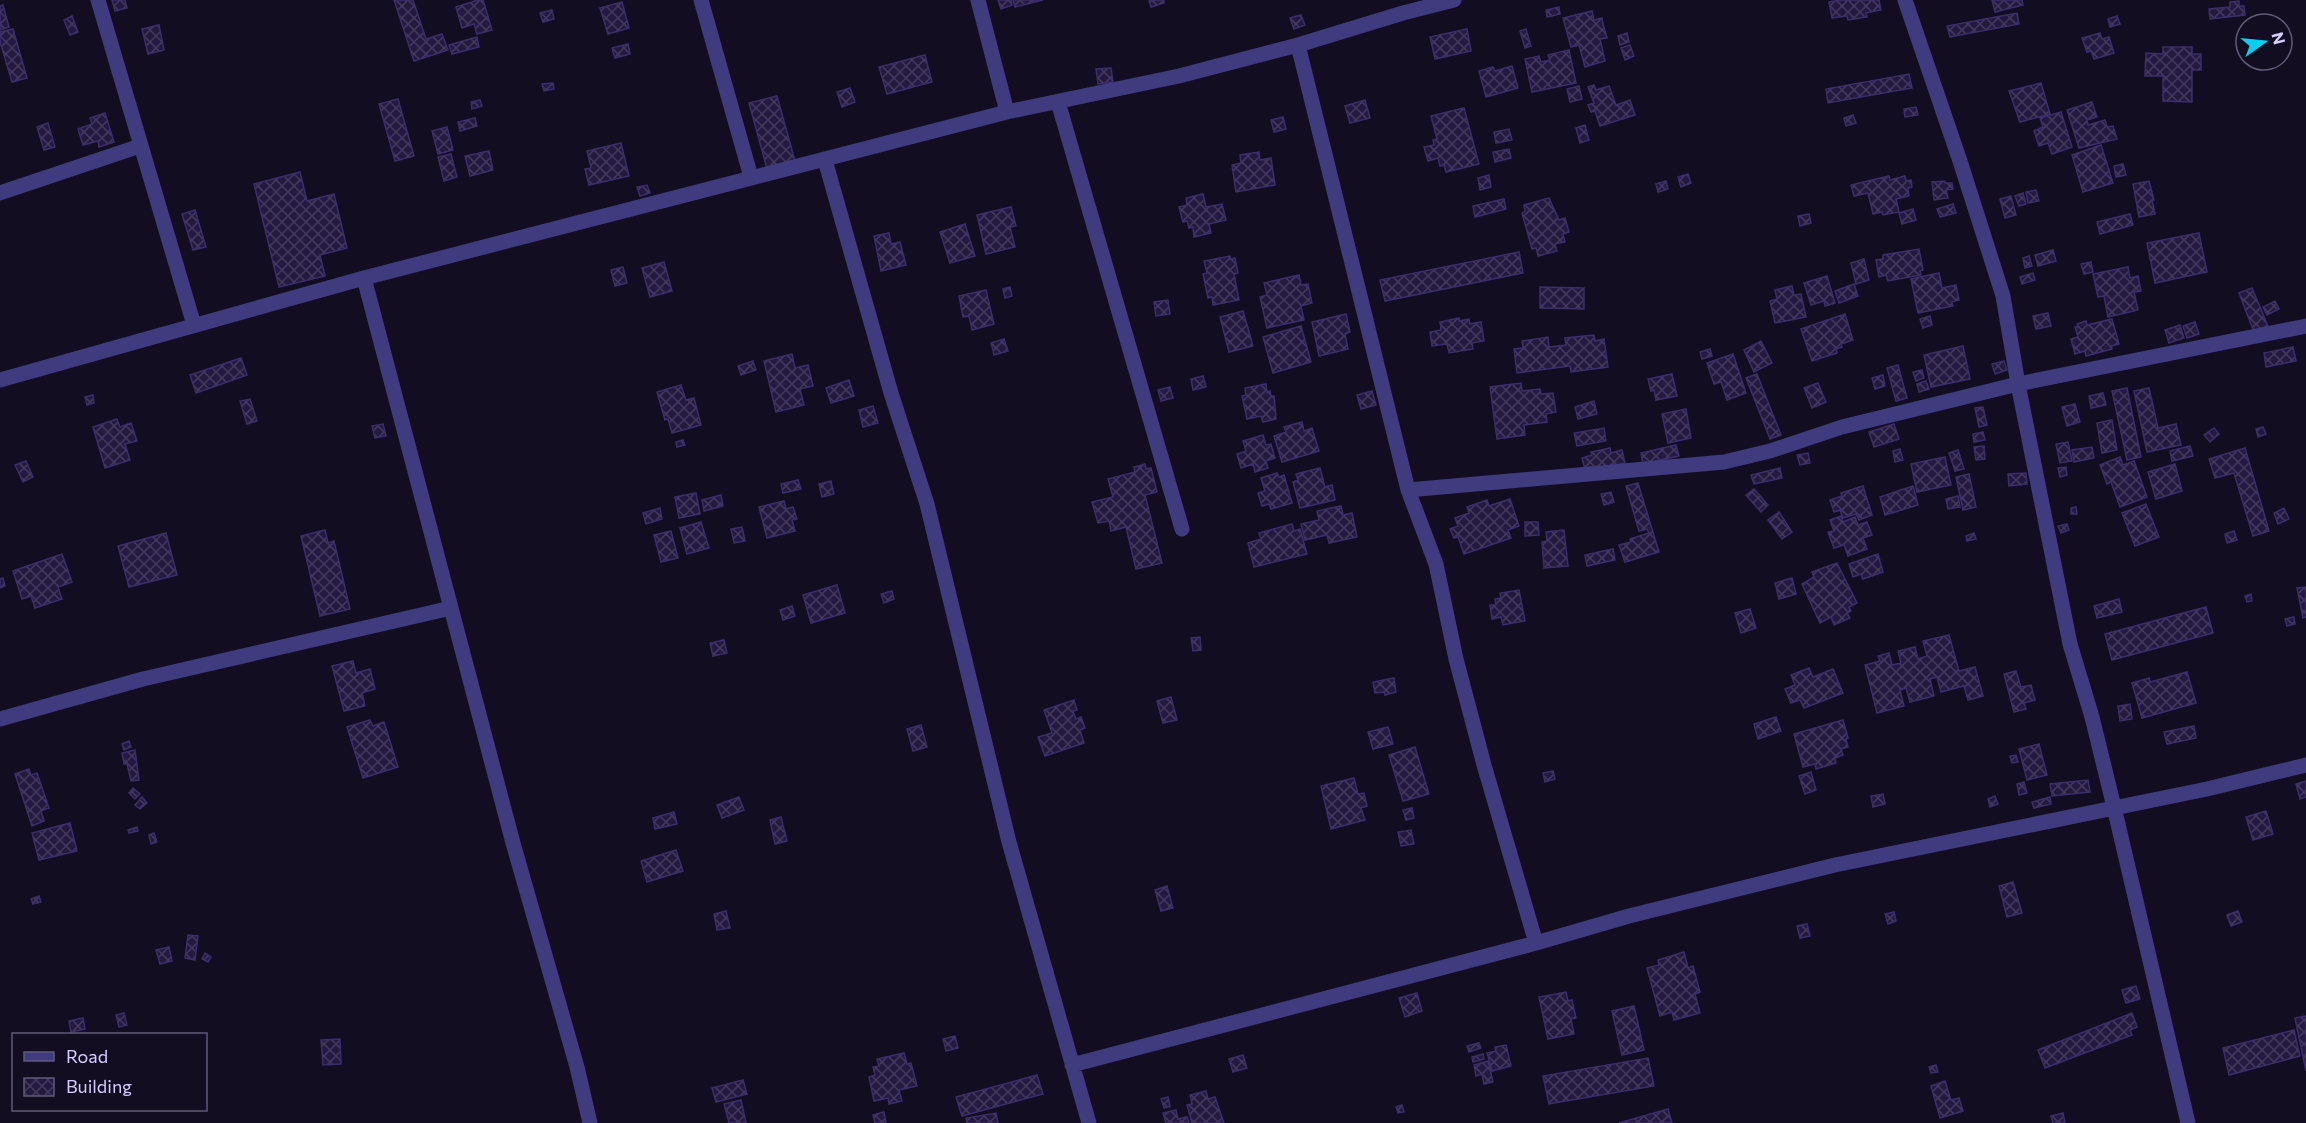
<svg xmlns="http://www.w3.org/2000/svg" width="2306" height="1123" font-family="Commissioner,sans-serif">
<defs>
<pattern id="building-cross-hatch" width="8" height="8" patternUnits="userSpaceOnUse" patternTransform="scale(1.5)"><rect width="8" height="8" fill="#241a40"/><path d="M0 0l8 8M0 8l8-8" fill="none" stroke="#433a5d"/></pattern>
</defs>
<rect width="100%" height="100%" fill="#120d20"/>
<path fill="url(#building-cross-hatch)" stroke="#3c2d6c" stroke-width="1.5" d="M112,0H125L127,8L115,11Z
M394,0H413L426,39L442,34L448,50L414,61Z
M478,0H483L492,30L477,34L474,24L462,28L456,7Z
M998,0H1011L1012,5L1001,9Z
M1013,0H1043L1015,7Z
M1149,0H1164V3L1151,7Z
M1839,0H1879L1881,10L1866,13L1867,17L1848,20L1847,16L1832,18L1829,2Z
M1992,0H2022L2023,5L1995,12Z
M2239,1V6H2244L2245,15L2210,19L2209,9L2230,7V2Z
M622,2L629,28L608,34L600,8Z
M3,5L9,27L0,30V6Z
M1559,7L1560,14L1547,17L1546,10Z
M552,10L554,19L543,22L540,13Z
M1592,11L1594,20L1602,18L1603,24L1607,38L1600,39L1605,61L1585,67L1579,45L1571,47L1563,18Z
M2017,13L2019,24L1950,37L1947,26Z
M1301,15L1305,25L1294,29L1290,18Z
M72,16L78,32L70,35L64,20Z
M2117,16L2120,24L2110,27L2108,19Z
M159,25L164,50L148,54L142,29Z
M13,29L27,78L12,82L0,42V32Z
M1467,29L1471,51L1435,59L1430,37Z
M1526,29L1531,46L1525,48L1520,31Z
M1627,33L1629,42L1620,45L1618,36Z
M2100,33L2102,39L2109,37L2114,53L2094,59L2091,51L2087,52L2082,38Z
M477,37L479,47L452,54L449,45Z
M628,44L630,54L615,58L612,48Z
M1630,45L1634,56L1625,60L1621,48Z
M2163,47H2192V54H2201V70H2192V102L2163,101V76H2145L2146,53L2163,54Z
M1569,50L1576,83L1532,92L1525,59L1539,56L1541,62L1550,60L1548,55Z
M925,55L932,82L887,94L879,67Z
M1512,66L1518,88L1486,97L1479,71L1493,67L1495,71Z
M1111,68L1113,82L1098,84L1096,69Z
M1909,74L1912,88L1828,103L1826,89Z
M553,83L554,89L544,91L542,84Z
M2041,83L2050,114L2020,122L2009,91Z
M1594,85L1596,90L1609,86L1616,105L1630,100L1635,115L1600,126L1595,111L1591,112L1588,105L1594,103L1588,87Z
M1579,86L1582,99L1570,102L1567,89Z
M850,88L855,102L842,107L837,92Z
M777,96L795,161L767,169L749,103Z
M398,99L414,156L395,161L379,104Z
M480,100L482,106L472,109L471,102Z
M1365,100L1370,118L1350,123L1345,106Z
M2092,102L2097,117L2087,120L2088,125L2105,120L2107,127L2113,126L2117,139L2079,148L2067,110Z
M1916,107L1918,115L1905,117L1904,109Z
M1464,108L1479,164L1446,172L1444,165L1440,166L1438,158L1428,161L1424,147L1434,145L1433,140L1437,139L1431,116Z
M2061,112L2072,147L2052,154L2048,143L2039,146L2034,131L2043,127L2040,118Z
M105,113L114,142L99,147L98,141L83,145L78,129L92,124L90,118Z
M1853,115L1856,123L1846,126L1844,118Z
M1283,117L1286,129L1274,132L1271,120Z
M475,118L477,126L460,131L458,122Z
M48,123L55,147L44,150L37,127Z
M1585,125L1589,140L1580,143L1576,128Z
M447,127L453,150L438,154L432,131Z
M1509,129L1512,140L1496,143L1494,132Z
M621,143L629,176L589,185L585,169L591,168L587,151Z
M2101,145L2113,183L2083,192L2072,155Z
M1509,149L1511,158L1495,162L1493,152Z
M489,151L493,170L470,176L465,156Z
M1259,152L1260,160L1271,158L1275,185L1236,192L1232,165L1241,163L1240,155Z
M451,154L457,177L444,181L438,157Z
M2123,164L2126,175L2116,177L2114,166Z
M300,172L307,201L334,194L347,248L320,255L325,276L279,287L254,184Z
M1688,174L1691,183L1681,187L1678,177Z
M1489,175L1491,187L1480,190L1478,178Z
M1889,176L1890,180L1905,176L1906,181L1911,180L1912,187L1908,188L1909,196L1896,199L1899,212L1883,215L1882,212L1873,214L1868,193L1854,196L1851,185Z
M1666,181L1668,189L1658,192L1656,184Z
M1945,181V183H1952L1953,189L1946,190L1948,198L1934,200L1932,182Z
M2149,181L2154,200H2152L2155,214L2139,217L2133,184Z
M647,185L650,193L640,196L637,187Z
M2036,190L2039,201L2028,203L2026,192Z
M2023,193L2026,204L2019,206L2015,196Z
M1203,194L1206,207L1222,204L1226,220L1209,224L1211,233L1194,237L1193,227L1189,228L1187,221L1183,222L1179,207L1187,205L1186,198Z
M2011,196L2016,215L2005,218L2000,199Z
M1549,198L1559,220L1565,218L1569,232L1563,234L1565,242L1555,244L1557,251L1538,256L1536,248L1532,249L1522,213L1525,211L1524,205Z
M1504,199L1506,209L1475,217L1473,206Z
M1953,204L1956,213L1940,217L1937,209Z
M1011,207L1016,226L1010,227L1015,247L986,254L977,215Z
M1913,209L1916,220L1902,224L1899,213Z
M195,210L206,247L193,250L182,214Z
M1809,214L1811,223L1800,226L1798,216Z
M2130,214L2133,225L2100,234L2097,222Z
M965,224L975,256L950,263L940,232Z
M889,233L891,244L900,242L906,265L881,271L874,236Z
M2199,233L2207,272L2155,283L2147,243Z
M1919,249L1923,270L1920,271L1921,275L1888,281L1886,275L1879,277L1876,260L1883,259V255Z
M2053,250L2056,261L2038,266L2035,255Z
M1519,252L1523,273L1385,301L1380,280Z
M1230,256L1231,259L1235,258L1238,273L1234,274L1239,300L1213,305L1212,297L1208,298L1203,274L1207,273L1204,261Z
M2029,256L2032,266L2025,268L2023,258Z
M1864,259L1869,280L1856,284L1851,263Z
M664,262L672,291L650,297L642,268Z
M2091,262L2093,272L2084,274L2081,264Z
M623,267L627,283L615,286L611,270Z
M2128,267L2130,278L2138,276L2141,291L2134,292L2138,310L2108,317L2104,296L2098,297L2093,274Z
M1939,273L1942,288L1956,285L1959,300L1952,302L1953,306L1918,313L1911,279Z
M2033,273L2035,280L2022,284L2020,277Z
M1299,275L1301,285L1308,284L1312,303L1301,306L1304,320L1267,328L1260,297L1267,295L1264,283Z
M1827,276L1835,303L1825,306L1824,301L1811,305L1804,283Z
M1854,284L1858,296L1839,303L1835,291Z
M1792,286L1794,295L1801,294L1806,317L1775,323L1770,301L1777,299L1775,290Z
M1010,287L1012,296L1005,298L1003,289Z
M1540,287L1584,288V309L1540,308Z
M2252,288L2268,326L2254,332L2239,293Z
M986,290L994,324L972,330L969,316L963,317L959,296Z
M1168,300L1170,314L1156,316L1154,302Z
M2275,301L2279,309L2267,315L2263,307Z
M1243,311L1253,346L1229,352L1220,317Z
M2048,313L2051,326L2036,329L2033,316Z
M1346,314L1350,332L1345,334L1348,349L1319,356L1312,322Z
M1845,314L1853,340L1841,344L1842,347L1836,349L1837,353L1812,361L1801,329Z
M1930,316L1932,325L1923,328L1920,319Z
M1459,318V321L1469,319L1470,324L1481,322L1484,341L1472,343L1473,349L1449,353L1447,344L1432,346L1430,332L1441,330L1440,322Z
M2112,319L2119,344L2111,346L2112,349L2086,356L2085,351L2075,354L2071,339L2078,337L2075,327H2078L2077,324L2086,321L2087,325Z
M2195,322L2199,334L2187,338L2183,326Z
M2180,325L2184,338L2169,343L2165,330Z
M1301,326L1311,362L1273,373L1263,337Z
M1594,335L1595,341L1604,339L1608,367L1571,372L1570,366L1517,373L1514,349L1523,348L1522,341L1548,337L1549,347L1566,345L1565,338Z
M1004,339L1008,351L994,355L991,343Z
M1761,341L1772,363L1754,372L1744,350Z
M1963,346L1970,379L1931,387L1924,355Z
M2293,347L2296,361L2266,367L2264,353Z
M1710,349L1712,356L1702,359L1700,352Z
M792,354L795,368L808,365L813,386L800,389L804,405L776,412L764,361Z
M1733,354L1746,393L1727,400L1721,382L1714,384L1707,363Z
M241,358L247,375L196,393L190,375Z
M753,361L756,370L741,375L738,366Z
M2004,361L2007,370L1995,374L1992,364Z
M1898,365L1907,398L1896,401L1887,368Z
M1922,370L1924,378L1916,381L1913,372Z
M1672,374L1677,396L1656,400L1654,390L1651,391L1648,379Z
M1757,374L1781,435L1770,439L1746,378Z
M1883,375L1885,386L1875,389L1872,378Z
M1203,376L1206,387L1193,390L1191,379Z
M849,380L854,396L831,403L826,388Z
M1926,381L1929,389L1919,392L1917,384Z
M1521,383L1522,391L1540,389L1541,394L1553,393L1556,412L1546,414L1547,422L1524,425L1525,435L1497,439L1490,387Z
M1818,383L1826,402L1812,408L1804,388Z
M1266,384L1267,392L1270,391L1271,396H1274L1276,419L1263,422L1261,416L1247,419L1242,396L1246,395L1245,388Z
M681,385L686,400L694,398L701,425L672,433L668,419L665,420L657,392Z
M1170,387L1173,398L1161,401L1158,390Z
M2127,388L2141,457L2127,460L2112,391Z
M2149,388L2158,428L2176,424L2181,445L2147,452L2134,391Z
M1372,391L1376,405L1361,409L1357,395Z
M2103,393L2106,405L2091,408L2089,396Z
M93,395L94,403L87,405L85,397Z
M250,399L257,421L247,424L240,401Z
M1594,401L1597,414L1578,419L1575,407Z
M2075,404L2080,422L2067,426L2062,407Z
M873,406L878,423L863,427L859,410Z
M1983,407L1987,425L1979,427L1975,408Z
M1686,409L1691,438L1668,443L1662,414Z
M117,419L120,427L131,423L137,441L125,444L130,460L105,468L93,427Z
M2112,420L2117,450L2102,453L2097,423Z
M1302,422L1304,431L1312,428L1319,451L1282,462L1274,436L1286,432L1284,427Z
M383,424L386,436L375,438L372,426Z
M1894,424L1899,439L1874,447L1869,432Z
M2263,427L2266,434L2258,437L2256,429Z
M1604,428L1606,441L1577,446L1574,433Z
M2214,428L2219,434L2210,442L2204,435Z
M1983,432L1985,440L1974,442L1973,434Z
M1263,435L1266,445L1271,444L1275,458L1266,461L1268,468L1255,472L1253,464L1241,468L1237,454L1246,451L1243,441Z
M683,440L685,445L677,447L676,442Z
M2068,442L2072,461L2060,463L2056,444Z
M1676,445L1679,456L1643,464L1641,453Z
M1984,446L1985,459L1976,460L1974,447Z
M2190,446L2193,456L2172,461L2170,451Z
M2092,447L2094,458L2074,462L2072,450Z
M1610,448L1611,453L1622,450L1625,463L1586,473L1582,458L1592,455L1591,452Z
M2245,448L2269,531L2253,536L2234,473L2215,478L2209,459Z
M1900,449L1903,460L1895,462L1893,451Z
M1958,450L1964,469L1955,471L1949,453Z
M1808,453L1810,463L1800,465L1797,455Z
M1945,457L1951,485L1917,492L1911,464Z
M2120,457L2123,465L2134,461L2147,497L2120,507L2111,482L2107,484L2100,465Z
M26,461L33,477L23,482L15,465Z
M1145,464L1146,469L1151,468L1157,492L1145,495L1162,563L1136,569L1126,527L1111,531L1109,521L1098,523L1092,502L1113,497L1108,479L1135,472L1134,467Z
M2175,464L2182,491L2156,499L2148,472Z
M2066,467L2067,475L2060,477L2058,468Z
M1320,468L1325,487L1332,485L1335,500L1300,508L1293,482L1298,480L1296,474Z
M1780,468L1782,478L1754,484L1751,475Z
M1277,473L1279,477L1284,475L1292,503L1271,509L1269,504L1262,506L1258,493L1265,491L1261,478Z
M2026,473L2027,484L2009,486L2008,474Z
M1969,474L1976,507L1963,510L1956,477Z
M798,480L801,489L783,493L781,484Z
M831,481L834,494L822,497L819,484Z
M1638,483L1659,552L1625,562L1619,545L1631,542L1630,539L1649,533L1647,529L1639,531L1626,486Z
M1863,486L1872,515L1859,520L1856,514L1843,518L1840,510L1834,512L1830,500L1842,496L1841,493Z
M1913,486L1918,505L1885,515L1880,497Z
M1754,489L1768,505L1761,512L1746,495Z
M1611,492L1614,502L1604,505L1601,494Z
M696,493L700,514L679,518L675,497Z
M721,495L723,506L704,511L702,500Z
M1958,496L1960,507L1948,509L1946,499Z
M1510,499L1519,526L1508,530L1511,538L1464,554L1458,537L1454,538L1450,529L1458,526L1455,518L1469,513L1467,507L1487,500L1489,506Z
M784,501L786,509L793,507L797,519L792,520L795,531L767,538L759,507Z
M2146,504L2159,537L2135,546L2122,513Z
M1341,506L1343,515L1352,513L1357,537L1329,543L1327,535L1305,540L1301,524L1319,520L1317,511Z
M2076,507L2077,514H2071V508Z
M660,508L662,519L646,524L643,513Z
M2284,508L2289,519L2278,524L2274,513Z
M1779,512L1792,532L1782,539L1768,520Z
M1841,516L1843,522L1855,517L1858,525L1867,522L1872,535L1863,538L1867,549L1848,556L1844,545L1834,548L1828,532L1834,531L1830,520Z
M701,522L709,548L687,554L680,528Z
M1525,522H1538L1539,535L1525,536Z
M1292,524L1294,531L1300,529L1307,554L1254,567L1248,543L1261,539L1259,533Z
M2067,524L2069,530L2061,533L2058,526Z
M742,527L745,541L734,543L731,529Z
M325,530L328,543L334,541L350,609L320,616L301,536Z
M1564,530L1568,566L1544,568L1542,542L1547,541L1546,532Z
M671,531L678,558L661,562L654,535Z
M2234,531L2237,540L2227,543L2225,534Z
M166,533L177,575L129,587L118,546Z
M1974,533L1976,539L1967,541L1966,536Z
M1613,549L1615,560L1587,566L1585,555Z
M62,554L72,582L58,587L62,599L35,608L31,596L22,599L13,571Z
M1878,554L1883,572L1863,579L1861,574L1853,577L1849,564Z
M1837,563L1857,603L1849,607L1851,611L1847,613L1850,618L1834,625L1831,617L1820,623L1802,584L1814,577L1812,572Z
M3,578L5,586L0,588V579Z
M1792,578L1796,594L1779,599L1775,583Z
M837,585L845,613L811,623L803,595Z
M2306,587V617L2303,618L2297,588Z
M1519,590L1525,621L1503,625L1501,617L1492,619L1490,605H1496L1495,599L1501,598L1500,593Z
M892,591L894,599L884,603L881,594Z
M2251,594L2252,601L2247,602L2245,596Z
M2119,599L2122,612L2097,618L2094,606Z
M792,606L795,616L783,620L780,610Z
M2206,607L2213,633L2112,660L2105,634Z
M1750,609L1756,628L1741,633L1735,613Z
M2294,617L2295,624L2287,626L2285,619Z
M1949,635L1959,671L1975,667L1983,696L1968,700L1964,686L1941,692L1937,677L1930,679L1934,696L1910,702L1906,688L1900,690L1904,706L1877,713L1865,665L1880,661L1878,656L1889,653L1892,665L1901,663L1898,651L1915,647L1918,659L1927,656L1923,641Z
M1200,637L1201,650L1193,651L1191,638Z
M724,640L727,653L713,656L710,643Z
M353,661L356,673L370,669L375,689L362,693L365,706L344,711L332,666Z
M1809,668L1813,677L1833,669L1843,693L1804,708L1800,700L1791,703L1785,689L1795,685L1791,675Z
M2016,671L2021,687L2031,685L2035,700L2024,703L2026,709L2014,712L2004,674Z
M2187,672L2196,703L2142,718L2132,683L2149,678L2150,682Z
M1394,678L1396,692L1385,695L1384,692L1375,693L1373,682Z
M1171,697L1177,720L1163,723L1157,701Z
M1074,700L1077,710L1073,711L1076,719L1081,717L1085,728L1080,730L1084,743L1045,756L1038,737L1052,733L1044,710Z
M2130,704L2132,719L2120,721L2118,706Z
M1776,717L1781,731L1758,739L1754,724Z
M370,720L373,726L384,722L398,767L363,778L347,727Z
M1843,720L1848,738L1846,739L1848,747L1841,749L1843,755L1835,758L1836,763L1816,769L1815,764L1803,767L1794,734Z
M921,725L927,747L913,751L907,729Z
M2194,726L2196,738L2167,744L2164,732Z
M1388,727L1393,744L1373,749L1368,732Z
M129,741L131,747L124,750L122,744Z
M2039,744L2047,775L2027,780L2019,749Z
M1415,747L1429,794L1403,801L1389,755Z
M135,750L139,780L131,781L127,764H124L122,753Z
M2016,755L2018,762L2012,763L2010,756Z
M29,769L31,775L37,773L49,808L41,811L44,821L32,826L15,774Z
M1553,771L1555,779L1545,782L1543,773Z
M1811,772L1816,790L1805,794L1799,776Z
M1354,778L1358,794L1364,793L1367,806L1361,808L1365,820L1331,829L1321,786Z
M2088,780L2090,792L2052,796L2050,784Z
M2306,781V797L2300,799L2296,784Z
M2024,782L2027,793L2019,795L2017,784Z
M133,788L140,794L135,799L129,793Z
M1883,794L1885,804L1873,807L1871,796Z
M1995,796L1998,804L1990,807L1988,799Z
M142,797L147,803L140,809L135,805Z
M739,797L744,810L722,818L717,805Z
M2050,797L2051,804L2034,808L2032,802Z
M1412,808L1414,818L1406,820L1403,810Z
M2266,811L2273,834L2253,840L2246,817Z
M674,812L677,824L655,829L653,818Z
M781,817L787,841L775,844L770,820Z
M70,823L77,851L39,860L32,833Z
M137,827L138,831L129,833L128,830Z
M1411,830L1414,844L1401,846L1398,832Z
M154,833L157,842L151,844L149,835Z
M676,850L683,871L647,882L641,861Z
M2013,882L2022,913L2007,917L1999,886Z
M1167,886L1173,908L1161,911L1155,890Z
M39,896L41,902L33,904L31,899Z
M726,911L730,928L717,930L714,914Z
M2238,911L2242,922L2231,926L2227,915Z
M1894,912L1896,921L1888,924L1885,914Z
M1807,924L1810,936L1800,938L1797,926Z
M188,935L198,936L195,960L185,958Z
M169,947L172,961L160,964L156,950Z
M1684,952L1688,968L1693,966L1700,992L1695,994L1700,1013L1674,1020L1672,1012L1660,1016L1647,968L1659,965L1658,960Z
M205,953L211,957L208,962L202,959Z
M2136,986L2140,999L2126,1003L2122,990Z
M1566,992L1568,1001L1572,1000L1576,1018L1571,1019L1574,1034L1548,1039L1539,997Z
M1417,993L1422,1011L1405,1017L1399,998Z
M1634,1006L1644,1050L1622,1055L1612,1011Z
M124,1013L127,1025L119,1027L116,1015Z
M2132,1013L2137,1027L2130,1030L2132,1035L2045,1068L2038,1050Z
M2306,1016V1071L2295,1018Z
M83,1018L85,1029L71,1032L69,1021Z
M2294,1030L2300,1056L2229,1075L2223,1048Z
M955,1036L958,1048L946,1051L943,1039Z
M340,1039L341,1064L323,1065L321,1040Z
M1479,1043L1481,1048L1469,1052L1467,1046Z
M1506,1045L1511,1066L1492,1071L1487,1053L1496,1051L1495,1047Z
M904,1053L907,1064L911,1063L917,1086L899,1090L902,1101L889,1104L888,1098L874,1101L869,1077L875,1075L873,1067L879,1066L877,1059Z
M1483,1054L1484,1059L1473,1062L1472,1057Z
M1243,1055L1247,1068L1233,1072L1229,1059Z
M1648,1058L1654,1086L1549,1104L1543,1076Z
M1488,1061L1493,1082L1484,1084L1482,1074L1476,1076L1474,1065Z
M1936,1065L1938,1072L1931,1073L1929,1067Z
M1037,1075L1043,1094L962,1116L956,1097Z
M743,1080L747,1094L716,1102L712,1088Z
M1945,1081L1951,1100L1959,1098L1963,1111L1940,1118L1931,1086Z
M1206,1091L1208,1099L1215,1097L1224,1123H1192L1187,1105L1192,1104L1190,1095Z
M1168,1097L1170,1107L1164,1108L1161,1099Z
M741,1100L746,1123H729L724,1104Z
M1402,1105L1404,1112L1398,1113L1396,1107Z
M1668,1109L1672,1123H1619Z
M1176,1110L1178,1119L1187,1117L1189,1123H1166L1163,1113Z
M884,1112L886,1123H875L873,1115Z
M996,1113L998,1123H967L966,1118Z
M2063,1113L2065,1123H2053L2051,1116Z"/>
<g fill="none" stroke-linecap="round" stroke-linejoin="round">
<path stroke="#403a7e" stroke-width="15" d="M98,0L194,325
M701,0L751,177
M978,0L1007,112
M1905,0L1960,161L2003,296L2018,384L2070,644L2092,717L2114,807L2188,1123
M1298,45L1408,490L1436,564L1456,659L1484,765L1536,943
M1058,102L1182,529
M825,160L891,393L927,504L1009,842L1089,1123
M0,193L140,146
M364,278L513,843L577,1067L590,1123
M0,380L364,278L1007,112L1179,76L1298,45L1403,13L1454,0
M1408,490L1724,462L1770,451L1842,427L2018,384L2306,326
M0,719L143,679L451,608
M1072,1065L1536,943L1629,916L1835,865L2207,789L2306,765"/>
</g>
<rect x="12" y="1033" width="195" height="78" fill="#120d20" stroke="#605a79" stroke-width="1.5"/>
<rect x="24" y="1052" width="30" height="9" fill="#403a7e" stroke="#605a79" stroke-width="1.5"/>
<text x="66" y="1063" font-size="18" fill="#d6cefe">Road</text>
<rect x="24" y="1078" width="30" height="18" fill="url(#building-cross-hatch)" stroke="#605a79" stroke-width="1.5"/>
<text x="66" y="1093" font-size="18" fill="#d6cefe">Building</text>
<g transform="translate(2264 42) rotate(75)"><circle r="28" fill="#120d20" stroke="#605a79" stroke-width="1.5"/>
<path d="M0-4.5L10 22L0 15L-10 22Z" fill="#06cef1"/>
<text y="-9" font-size="16" font-weight="bold" text-anchor="middle" fill="#d6cefe">N</text>
</g>
</svg>
